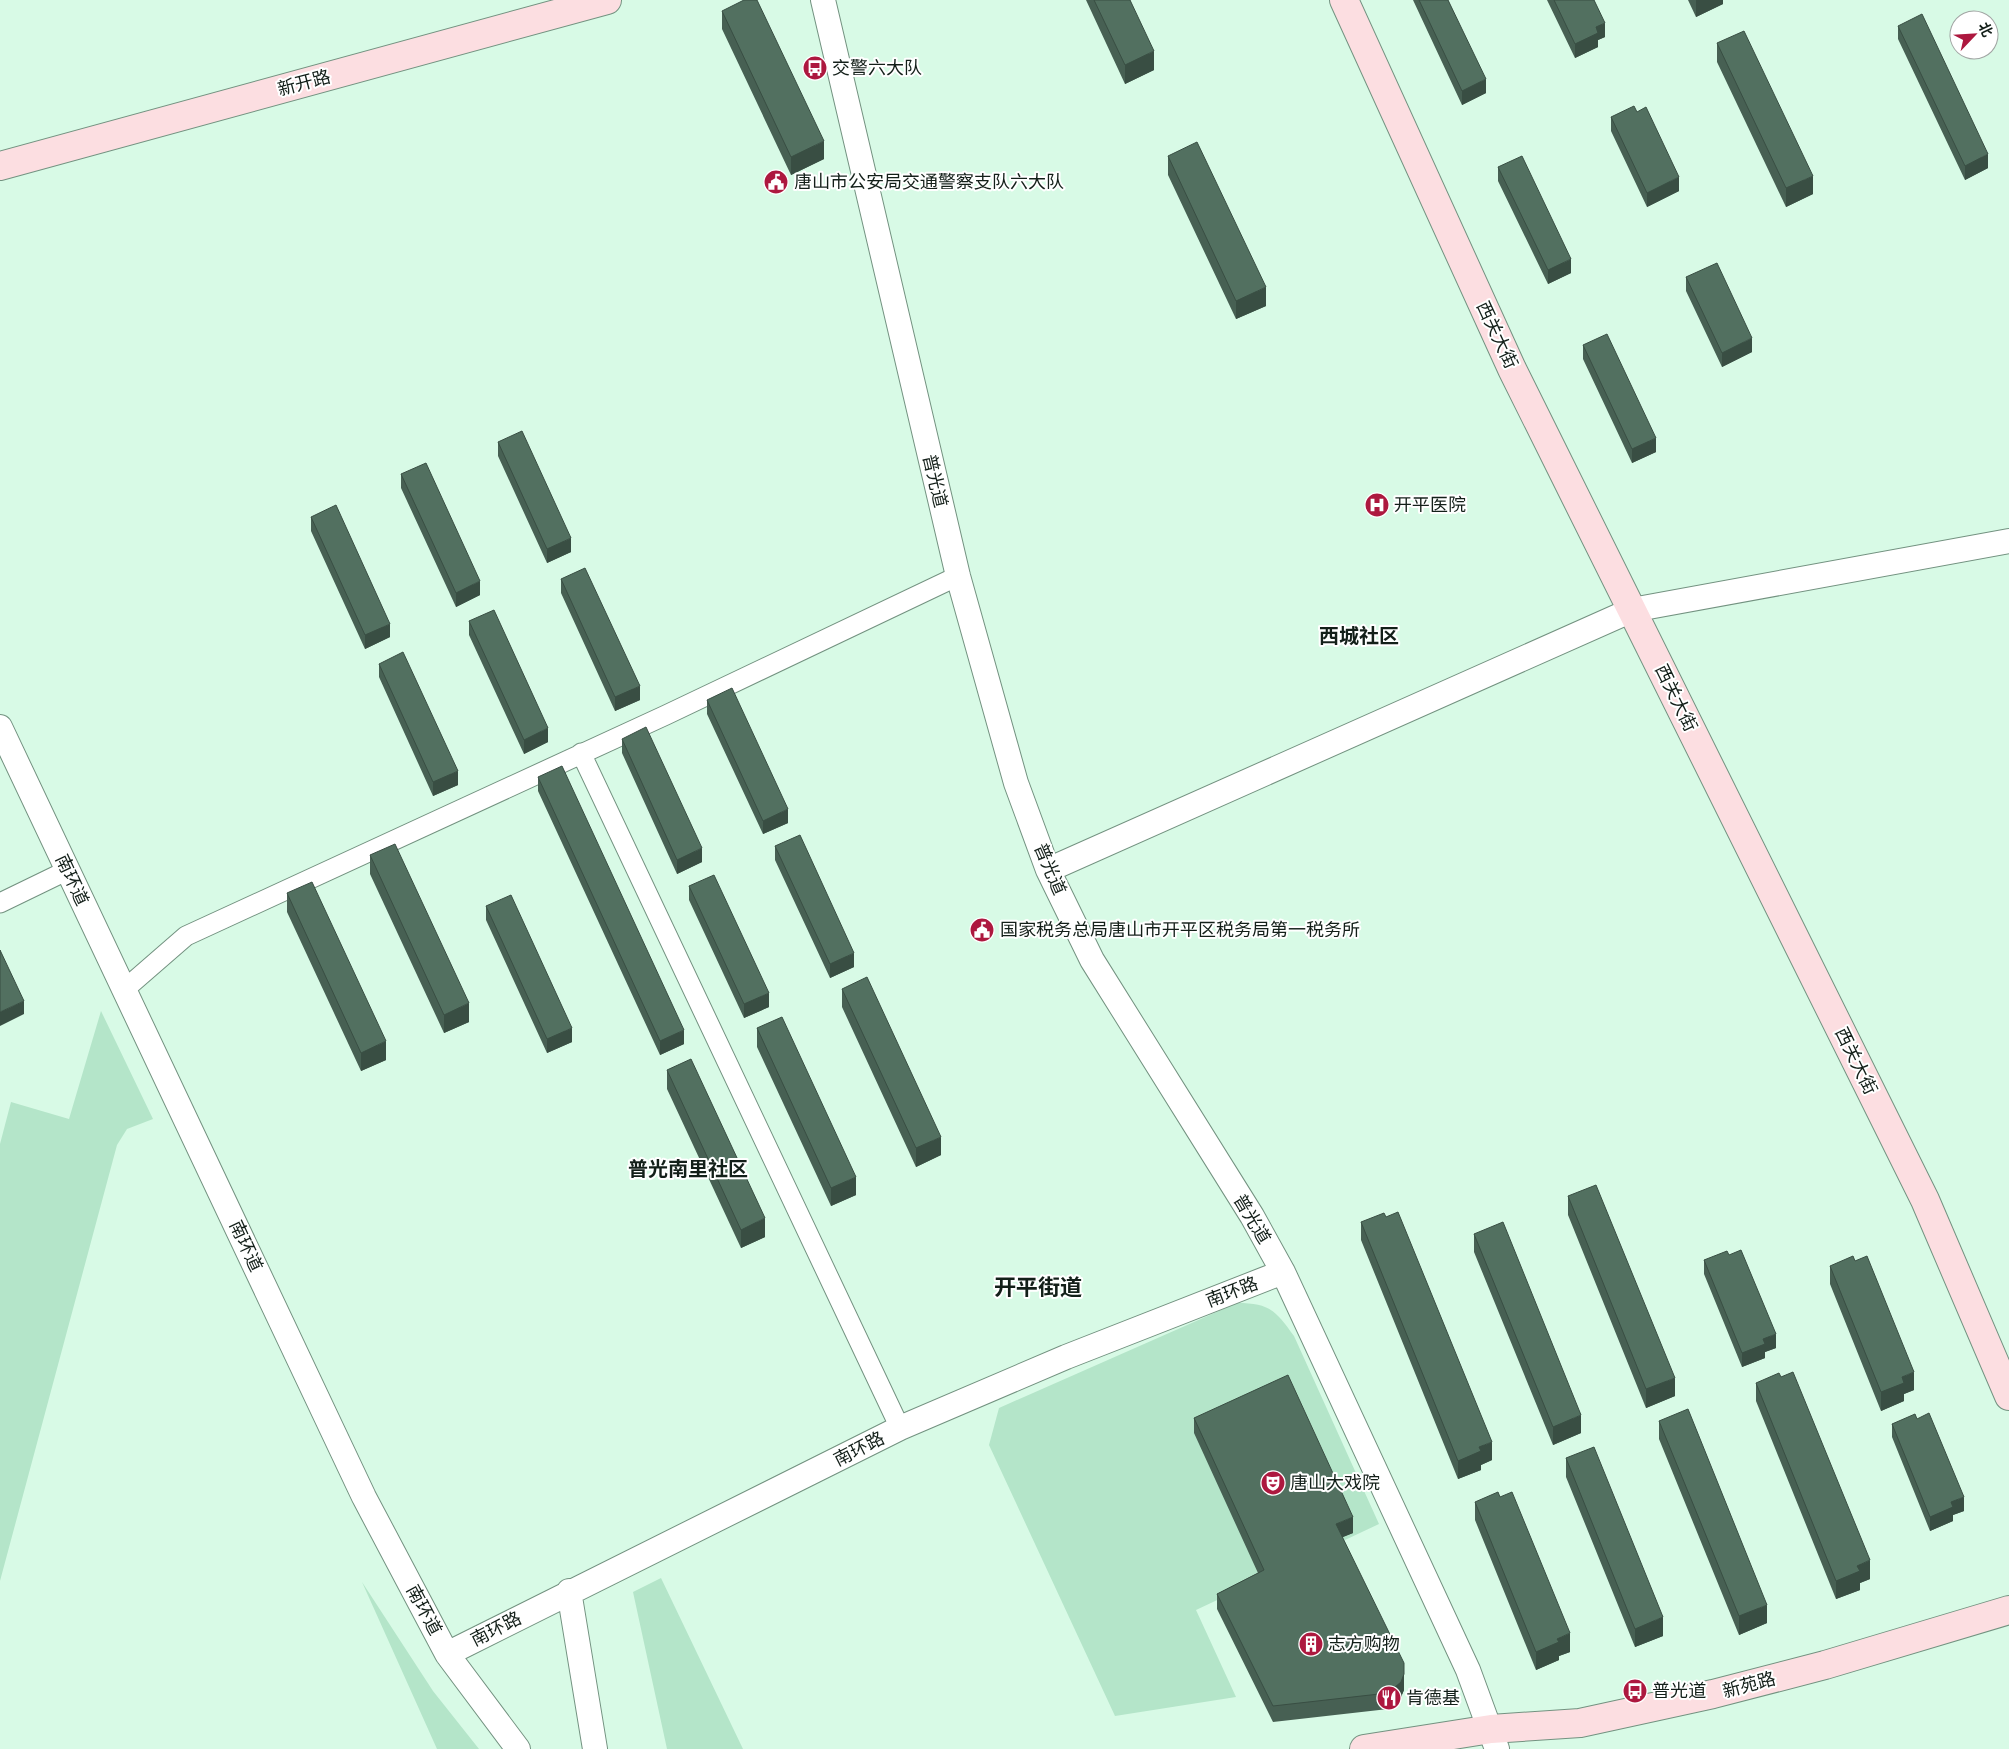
<svg xmlns="http://www.w3.org/2000/svg" width="2009" height="1749" font-family="'Roboto Condensed','Noto Sans SC',sans-serif">
<rect width="100%" height="100%" fill="#d8fae6"/>
<path fill="#b4e5c9" d="M101,1011L153,1119L127,1129L117,1145L0,1581V1144L11,1102L69,1119Z
M1237,1303C1270,1303 1276,1311 1294,1336L1379,1524L1196,1610L1236,1697L1115,1716L989,1445L999,1408Z
M661,1578L743,1749H667L633,1592Z
M362,1582L433,1691L479,1749H437Z"/>
<g fill="none" stroke-linecap="round" stroke-linejoin="round">
<defs>
<path id="minor" d="M581,753L900,1428
M0,903L68,870
M125,989L186,936L666,715L958,576"/>
<path id="tertiary" d="M823,0L958,576L1016,783L1048,870L1092,960L1252,1216L1283,1272L1468,1670L1497,1749
M0,727L364,1497L447,1654L518,1749
M1048,870L1632,610L2009,541
M569,1591L595,1749
M447,1654L900,1428L1066,1357L1283,1272"/>
<path id="secondary" d="M1344,0L1512,369L1925,1200L2009,1396
M0,166L607,0
M1364,1749L1491,1729L1580,1723L1713,1694L1825,1665L2009,1610"/>
</defs>
<use href="#minor" stroke="#739280" stroke-width="21"/>
<use href="#tertiary" stroke="#739280" stroke-width="26"/>
<use href="#secondary" stroke="#739280" stroke-width="30"/>
<use href="#minor" stroke="#fff" stroke-width="19"/>
<use href="#tertiary" stroke="#fff" stroke-width="24"/>
<use href="#secondary" stroke="#fcdee1" stroke-width="28"/>
</g>
<path fill="#476053" d="M1086,0H1130L1154,70L1125,84Z
M1413,0H1448L1486,93L1462,105Z
M1547,0H1594L1605,37L1598,40V47L1575,58Z
M1688,0H1723V4L1696,17Z
M722,11L824,159L791,175L722,29Z
M1898,26L1988,168L1965,180L1898,39Z
M1717,43L1813,194L1786,207L1717,62Z
M1611,117L1679,191L1647,207L1611,131Z
M1168,156L1266,306L1236,319L1168,175Z
M1498,167L1571,273L1548,284L1498,181Z
M1686,277L1752,352L1722,367L1686,291Z
M1583,345L1656,452L1632,463L1583,359Z
M498,442L571,552L547,563L498,456Z
M401,474L480,595L456,607L401,488Z
M311,517L390,637L365,649L311,531Z
M561,579L640,700L615,711L561,593Z
M469,621L548,742L524,754L469,635Z
M379,664L458,785L433,796L379,677Z
M707,700L788,823L763,834L707,714Z
M622,739L702,862L677,874L622,753Z
M538,777L684,1044L660,1055L538,791Z
M775,846L854,967L830,978L775,860Z
M370,855L469,1022L444,1033L370,874Z
M689,886L769,1007L744,1018L689,900Z
M287,893L386,1060L361,1071L287,912Z
M486,906L572,1042L547,1053L486,920Z
M842,989L941,1155L916,1167L842,1007Z
M757,1028L856,1195L831,1206L757,1047Z
M667,1070L765,1237L741,1248L667,1089Z
M1568,1196L1675,1396L1646,1408L1568,1215Z
M1361,1222L1492,1460L1481,1465V1470L1458,1479L1361,1240Z
M1474,1234L1581,1433L1553,1445L1474,1252Z
M1729,1255L1776,1348L1765,1352V1358L1742,1367L1704,1274V1260Z
M1830,1266L1914,1390L1904,1394V1401L1881,1411L1830,1284Z
M1756,1383L1870,1579L1860,1583V1590L1836,1599L1756,1401Z
M1194,1418L1353,1533L1342,1537L1404,1690L1401,1697L1388,1709L1273,1722L1217,1609V1594L1258,1573L1194,1433Z
M1917,1419L1964,1511L1953,1515V1521L1930,1531L1892,1437V1424Z
M1659,1421L1767,1623L1739,1635L1659,1439Z
M1566,1458L1663,1636L1635,1647L1566,1477Z
M1475,1502L1570,1652L1559,1656V1660L1536,1670L1475,1520Z"/>
<path fill="#394e43" d="M1696,0H1723V4L1696,17Z
M1605,23V37L1598,40V47L1575,58V44L1596,27Z
M1154,51V70L1125,84V65Z
M1486,79V93L1462,105V91Z
M824,141V159L791,175V157Z
M1988,154V168L1965,180V166Z
M1813,176V194L1786,207V188Z
M1679,177V191L1647,207V193Z
M1571,259V273L1548,284V270Z
M1266,287V306L1236,319V301Z
M1752,338V352L1722,367V353Z
M1656,438V452L1632,463V449Z
M571,538V552L547,563V549Z
M480,581V595L456,607V593Z
M390,624V637L365,649V635Z
M640,686V700L615,711V697Z
M548,728V742L524,754V740Z
M458,771V785L433,796V782Z
M788,809V823L763,834V821Z
M702,848V862L677,874V860Z
M854,953V967L830,978V964Z
M769,993V1007L744,1018V1004Z
M24,1001V1014L0,1026V1012Z
M469,1003V1022L444,1033V1015Z
M572,1028V1042L547,1053V1039Z
M684,1030V1044L660,1055V1041Z
M386,1041V1060L361,1071V1053Z
M941,1137V1155L916,1167V1148Z
M856,1177V1195L831,1206V1188Z
M765,1218V1237L741,1248V1230Z
M1776,1334V1348L1765,1352V1358L1742,1367V1353L1763,1339Z
M1914,1372V1390L1904,1394V1401L1881,1411V1392L1902,1377Z
M1675,1378V1396L1646,1408V1389Z
M1581,1415V1433L1553,1445V1427Z
M1492,1442V1460L1481,1465V1470L1458,1479V1461L1479,1447Z
M1964,1497V1511L1953,1515V1521L1930,1531V1517L1951,1502Z
M1353,1517V1533L1336,1540V1524Z
M1870,1560V1579L1860,1583V1590L1836,1599V1581L1857,1566Z
M1767,1605V1623L1739,1635V1616Z
M1663,1617V1636L1635,1647V1629Z
M1570,1633V1652L1559,1656V1660L1536,1670V1652L1557,1639Z
M1404,1674V1690L1401,1697L1388,1709V1693Z"/>
<path fill="#527060" stroke="#394e43" d="M744,0H757L824,141L791,157L722,11Z
M1094,0H1130L1154,51L1125,65Z
M1419,0H1448L1486,79L1462,91Z
M1554,0H1594L1605,23L1596,27L1598,33L1575,44Z
M1922,14L1988,154L1965,166L1898,26Z
M1744,31L1813,176L1786,188L1717,43Z
M1634,106L1637,112L1646,107L1679,177L1647,193L1611,117Z
M1197,142L1266,287L1236,301L1168,156Z
M1522,156L1571,259L1548,270L1498,167Z
M1717,263L1752,338L1722,353L1686,277Z
M1607,334L1656,438L1632,449L1583,345Z
M522,431L571,538L547,549L498,442Z
M426,463L480,581L456,593L401,474Z
M336,505L390,624L365,635L311,517Z
M585,568L640,686L615,697L561,579Z
M494,610L548,728L524,740L469,621Z
M403,652L458,771L433,782L379,664Z
M732,688L788,809L763,821L707,700Z
M646,727L702,848L677,860L622,739Z
M562,766L684,1030L660,1041L538,777Z
M800,835L854,953L830,964L775,846Z
M395,844L469,1003L444,1015L370,855Z
M714,875L769,993L744,1004L689,886Z
M312,882L386,1041L361,1053L287,893Z
M511,895L572,1028L547,1039L486,906Z
M0,950L24,1001L0,1012Z
M867,977L941,1137L916,1148L842,989Z
M782,1017L856,1177L831,1188L757,1028Z
M691,1059L765,1218L741,1230L667,1070Z
M1596,1185L1675,1378L1646,1389L1568,1196Z
M1398,1212L1492,1442L1479,1447L1481,1451L1458,1461L1361,1222L1384,1213L1386,1217Z
M1503,1222L1581,1415L1553,1427L1474,1234Z
M1741,1250L1776,1334L1763,1339L1765,1344L1742,1353L1704,1260L1727,1251L1729,1255Z
M1853,1256L1855,1261L1867,1256L1914,1372L1902,1377L1904,1383L1881,1392L1830,1266Z
M1793,1372L1870,1560L1857,1566L1860,1571L1836,1581L1756,1383L1779,1373L1781,1377Z
M1288,1375L1353,1517L1336,1524L1404,1663V1674L1401,1682L1388,1693L1273,1706L1217,1594L1264,1570L1194,1418Z
M1688,1409L1767,1605L1739,1616L1659,1421Z
M1929,1413L1964,1497L1951,1502L1953,1507L1930,1517L1892,1424L1915,1414L1917,1419Z
M1594,1447L1663,1617L1635,1629L1566,1458Z
M1498,1492L1500,1497L1512,1492L1570,1633L1557,1639L1559,1642L1536,1652L1475,1502Z"/>
<defs>
<symbol id="bus-disc" viewBox="-11 -11 22 22"><circle r="9.5" fill="#ad183f" stroke="#fff"/><path d="M-5-6H5V4H4V6H2V4H-2V6H-4V4H-5ZM-3.5-4V0h7V-4ZM-3.5 1.2v1.5H-2V1.2ZM2 1.2v1.5H3.5V1.2Z" fill="#fff"/></symbol>
<symbol id="civic-disc" viewBox="-11 -11 22 22"><circle r="9.5" fill="#ad183f" stroke="#fff"/><path d="M-.6-6.5H3V-4.5H.6V-3L4-1V1h2V6H-6V1h2V-1L-.6-3ZM-1.2 2.5V6h2.4V2.5Z" fill="#fff"/></symbol>
<symbol id="hospital-disc" viewBox="-11 -11 22 22"><circle r="9.5" fill="#ad183f" stroke="#fff"/><path d="M-5-5h3v3.5h4V-5h3V5h-3V1.5h-4V5h-3Z" fill="#fff"/></symbol>
<symbol id="theatre-disc" viewBox="-11 -11 22 22"><circle r="9.5" fill="#ad183f" stroke="#fff"/><path d="M-5-5.5Q0-4 5-5.5V0Q5 5 0 6Q-5 5-5 0ZM-3.3-2.5H-1v1.5H-3.3ZM1-2.5H3.3v1.5H1ZM-2.8 1Q0 5.5 2.8 1Z" fill="#fff"/></symbol>
<symbol id="building-disc" viewBox="-11 -11 22 22"><circle r="9.5" fill="#ad183f" stroke="#fff"/><path d="M-4-6H4V6H1V3H-1V6H-4ZM-2.5-4.3h1.7v1.8h-1.7ZM.8-4.3h1.7v1.8H.8ZM-2.5-1h1.7V.8h-1.7ZM.8-1h1.7V.8H.8Z" fill="#fff"/></symbol>
<symbol id="restaurant-disc" viewBox="-11 -11 22 22"><circle r="9.5" fill="#ad183f" stroke="#fff"/><path d="M-5-6h1v4h1v-4h1v4h1v-4h1v5L-1.5 .5V6h-2V.5L-5-1ZM5-6V6H3V1.5H1.5Q1.5-4 5-6Z" fill="#fff"/></symbol>
</defs>
<g fill-rule="evenodd">
<use href="#bus-disc" x="801" y="54" width="28" height="28"/>
<use href="#civic-disc" x="762" y="168" width="28" height="28"/>
<use href="#hospital-disc" x="1363" y="491" width="28" height="28"/>
<use href="#civic-disc" x="968" y="916" width="28" height="28"/>
<use href="#theatre-disc" x="1259" y="1469" width="28" height="28"/>
<use href="#building-disc" x="1297" y="1630" width="28" height="28"/>
<use href="#bus-disc" x="1621" y="1677" width="28" height="28"/>
<use href="#restaurant-disc" x="1375" y="1684" width="28" height="28"/>
</g>
<g text-anchor="middle" stroke-width="4" stroke-linejoin="round" paint-order="stroke">
<g font-size="18" fill="#131f19" stroke="#fff" text-anchor="start">
<text x="832" y="74">交警六大队</text>
<text x="794" y="188">唐山市公安局交通警察支队六大队</text>
<text x="1394" y="511">开平医院</text>
<text x="1000" y="936">国家税务总局唐山市开平区税务局第一税务所</text>
<text x="1290" y="1489">唐山大戏院</text>
<text x="1328" y="1650">志方购物</text>
<text x="1652" y="1697">普光道</text>
<text x="1406" y="1704">肯德基</text>
</g>
<g font-size="18" fill="#131f19" stroke="#fff">
<text transform="translate(304 83) rotate(-15)" y="6">新开路</text>
<text transform="translate(1497 335) rotate(65)" y="6">西关大街</text>
<text transform="translate(935 481) rotate(77)" y="6">普光道</text>
<text transform="translate(1676 698) rotate(64)" y="6">西关大街</text>
<text transform="translate(1050 869) rotate(67)" y="6">普光道</text>
<text transform="translate(72 880) rotate(65)" y="6">南环道</text>
<text transform="translate(1856 1061) rotate(64)" y="6">西关大街</text>
<text transform="translate(1252 1219) rotate(59)" y="6">普光道</text>
<text transform="translate(246 1246) rotate(65)" y="6">南环道</text>
<text transform="translate(1232 1292) rotate(-21)" y="6">南环路</text>
<text transform="translate(859 1449) rotate(-27)" y="6">南环路</text>
<text transform="translate(424 1610) rotate(62)" y="6">南环道</text>
<text transform="translate(496 1629) rotate(-27)" y="6">南环路</text>
<text transform="translate(1749 1685) rotate(-15)" y="6">新苑路</text>
</g>
<g font-size="20" font-weight="bold" fill="#131f19" stroke="#fff">
<text x="1359" y="643">西城社区</text>
<text x="688" y="1176">普光南里社区</text>
</g>
<g font-size="22" font-weight="bold" fill="#131f19" stroke="#fff">
<text x="1038" y="1295">开平街道</text>
</g>
</g>
<g transform="translate(1974 35) rotate(65)"><circle r="24" fill="#ffffff" stroke="#a1a5a3"/>
<path d="M0-4L9 19L0 12L-9 19Z" fill="#ad183f"/>
<text y="-8" font-size="14" font-weight="bold" text-anchor="middle" fill="#131f19">北</text>
</g>
</svg>
